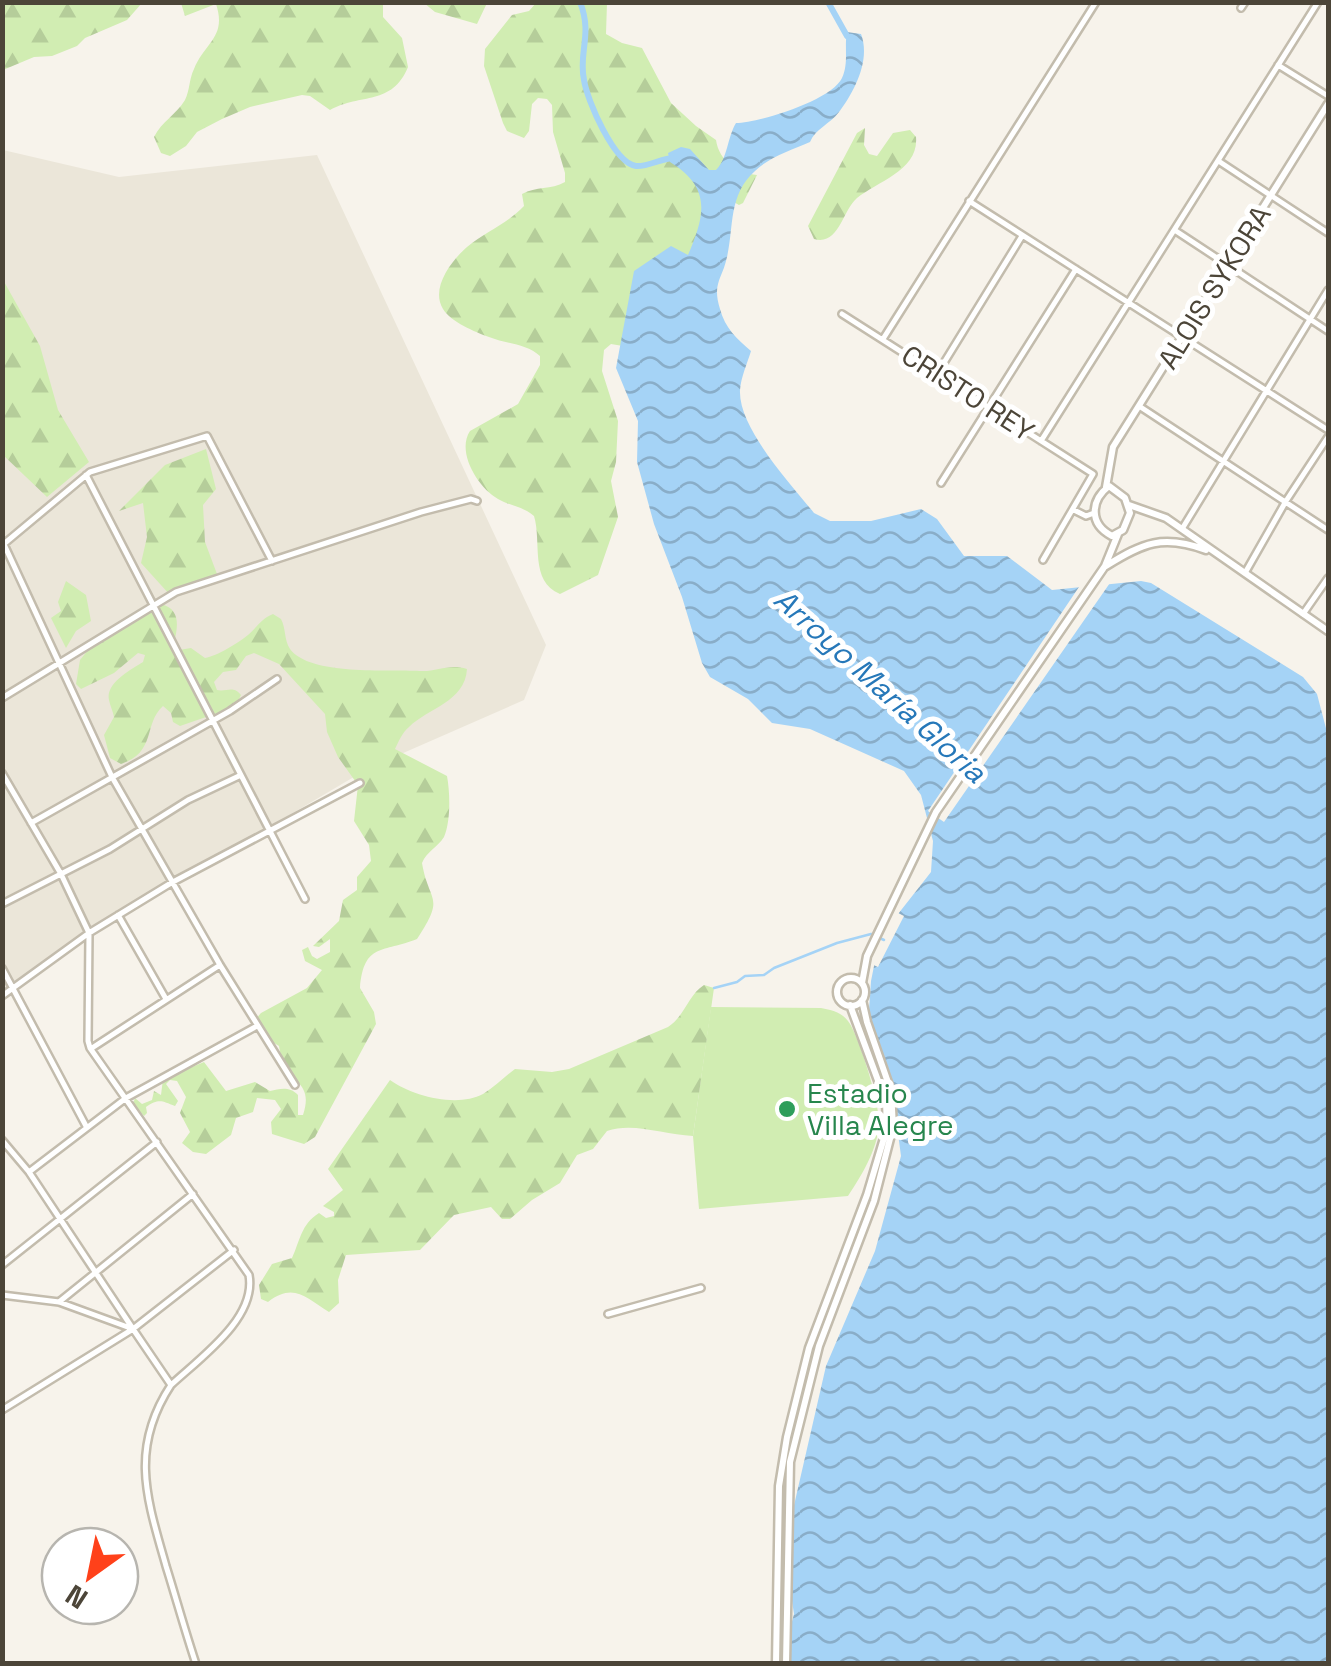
<svg xmlns="http://www.w3.org/2000/svg" width="1331" height="1666" font-family="'Space Grotesk',sans-serif">
<defs>
<pattern id="forest-firs" width="22" height="20" patternUnits="userSpaceOnUse" patternTransform="scale(2.5)"><rect width="22" height="20" fill="#d1edb2"/><path d="M5 1l3.5 6h-7zM16 11l3.5 6h-7z" fill="#b5cd9a"/></pattern>
<pattern id="water-waves" width="16" height="10" patternUnits="userSpaceOnUse" patternTransform="scale(2.5)"><rect width="16" height="10" fill="#a5d3f6"/><path d="M0 5q4-4 8 0t8 0" fill="none" stroke="#89adc8"/></pattern>
</defs>
<rect width="100%" height="100%" fill="#f7f3eb"/>
<path fill="#ebe6d9" d="M3,150L119,177L317,155L546,645L524,700L369,768L90,933L3,994Z"/>
<path fill="#d1edb2" d="M711,1007L821,1008C832,1010 841,1012 848,1021C859,1035 881,1107 879,1125C877,1150 862,1175 848,1196L699,1209L693,1136Z"/>
<path fill="url(#forest-firs)" d="M3,2H142V3L127,20L85,38L77,46L52,56L34,57L3,70Z
M181,3H383V17L402,38L408,67C392,106 361,93 330,110L310,96L302,95L250,107L222,119L197,132L186,146L170,156L161,153L154,137C162,121 176,115 185,100C190,90 189,79 194,69C205,42 227,37 216,4L185,16Z
M424,3H487L477,24L435,12Z
M536,3H607L606,34L622,43L642,48L671,103L696,126L716,140C719,161 737,173 757,175L743,203L739,205L730,200L629,347L611,344L604,350L602,371L618,421L616,462L611,481L618,517L598,575L560,594C529,581 542,542 534,516C524,507 510,506 498,499C478,488 456,452 470,431L518,404L540,365V356C526,343 506,344 489,337C475,332 451,322 443,309C430,288 452,260 467,247C485,232 507,224 524,206L522,194C536,186 551,190 565,182V173L553,132L552,105L547,99L538,98L532,104L529,131L524,138L507,131L503,123L484,66L485,49L512,15L529,11Z
M865,128L864,145L869,154L877,156L893,133L910,130L916,137C919,170 878,181 857,198C842,211 839,246 814,239L808,226L857,133Z
M2,278L40,346L58,410L89,462L47,497L3,455Z
M206,449L216,489L203,505L205,542L217,574L170,595L141,563L147,537L143,503L119,511L165,465Z
M66,581L86,595L91,621L76,631L66,648L51,618L61,611L58,602Z
M161,604C181,609 178,627 174,643L179,650L191,648L205,658C217,656 238,643 248,635C257,627 261,619 273,614L281,619C286,628 284,640 290,649C310,676 388,669 420,671C437,672 449,663 467,669C465,702 428,708 409,727C402,733 399,741 395,749L447,776C450,792 451,821 444,837C438,847 427,851 422,863C429,904 446,895 417,939C383,953 364,942 360,988L374,1012L376,1024L315,1137L304,1144L272,1134L271,1122L281,1109L275,1100L257,1098L253,1112L236,1118L231,1135L206,1154L193,1152L182,1143L190,1132L180,1113L186,1097L177,1081L170,1080L166,1084L178,1101L175,1106C162,1101 159,1098 146,1107L147,1113L144,1116L133,1104L135,1098L142,1104L152,1100L154,1091L161,1095L163,1079L204,1062L226,1091L255,1082L270,1091C280,1089 289,1086 298,1095V1115H303C313,1084 294,1085 283,1062C281,1057 280,1052 279,1046L261,1035L254,1021L261,1013L307,988L322,970L305,961L302,950L308,947L312,956L317,959L330,952V939L319,947L313,946L339,921L343,900L357,890V877L371,861L369,845L354,821L358,785L338,757L327,732L325,714L279,664L254,653L246,656L236,670L223,672L214,682L217,690C227,692 233,685 241,695L235,707L180,726L173,722L171,713L163,706C143,724 157,752 121,764L110,758L104,735L114,717C113,711 110,706 109,700C105,683 132,669 143,662L145,655L138,653L114,673L81,689L76,684L80,660L88,650Z
M704,985L714,988L693,1136C664,1135 634,1122 607,1131L593,1149L577,1155L560,1183L532,1200L510,1219H502L491,1207L454,1215L420,1250L346,1255L338,1280L339,1303L329,1312C306,1298 294,1282 268,1302L261,1299L259,1285L272,1264L292,1258C300,1241 301,1224 319,1213L326,1218L334,1216V1212L323,1206L343,1190L328,1169L390,1080C412,1096 457,1108 483,1094C495,1087 504,1077 515,1069L552,1072L569,1069L668,1027C685,1016 688,995 704,985Z"/>
<path fill="url(#water-waves)" d="M847,32L861,34C871,60 854,92 839,112C830,124 815,129 810,142C792,150 769,157 755,171C728,195 734,227 727,257C722,280 712,283 720,309C725,328 737,339 751,351C747,364 741,377 740,390C738,428 791,484 814,513L830,521H871L921,509L937,519L964,556H1007L1052,590L1141,581L1151,583L1303,677L1317,694L1328,736V1663H781L794,1614L784,1549L826,1366L875,1251L901,1156L894,1104L875,1058L868,1025L871,981L875,961L891,923L931,872L933,841L921,795L904,771L810,729L772,723L748,699L710,677L702,663L682,597L654,524L637,462L638,421L616,368L634,271L671,246L688,255C705,215 712,188 670,162L668,153L681,147L690,149L709,170H716C728,158 727,138 736,123C759,123 832,100 842,78C849,63 844,47 847,32Z"/>
<path fill="#f7f3eb" d="M1112,580L944,822L928,811L1081,584Z
M894,911L904,916L878,967L869,963L870,960Z"/>
<g fill="none" stroke-linecap="round" stroke-linejoin="round">
<path stroke="#a5d3f6" stroke-width="2.5" d="M714,988L737,982L745,976L764,975L774,968L837,943L871,934L884,940"/>
<path stroke="#a5d3f6" stroke-width="6" d="M580,2C593,35 578,52 584,80C587,100 614,163 636,166C648,167 662,158 674,158
M828,2L847,36"/>
<defs>
<path id="minor" d="M1241,8L1245,2
M1278,65L1328,96
M1220,162L1328,233
M969,201L1328,430
M1176,231L1328,331
M842,314L1093,474L1043,560
M883,339L1096,2
M937,374L1022,236
M1139,406L1328,530
M1041,441L1318,2
M86,475L305,899
M941,483L1076,269
M1074,510L1086,516L1094,513
M1182,529L1328,290
M2,540L112,777L220,965L295,1085
M5,543L90,472L207,436L272,561
M1245,573L1286,501L1328,437
M1303,614L1328,578
M2,698L176,592L421,512L471,499L477,501
M2,773L61,874L89,933L88,1041L90,1048L249,1275C257,1318 200,1358 171,1385C129,1449 147,1499 166,1566C176,1598 185,1631 196,1664
M31,823L230,711L277,679
M2,904L110,849L188,800L241,775
M118,915L166,999
M2,968L86,1126
M2,996L89,933L171,883L360,783
M92,1048L220,965
M2,1140L29,1172L133,1329
M29,1172L126,1098L257,1026
M2,1265L157,1142
M2,1295L59,1302L133,1329L171,1385
M59,1302L193,1194
M608,1314L701,1288
M2,1410L133,1329L234,1250"/>
<path id="tertiary" d="M1109,486L1125,498L1130,513L1123,530L1112,536C1089,524 1090,501 1109,486Z
M1106,487L1113,447L1328,104
M1129,505L1166,518L1328,631
M1106,566C1143,543 1163,534 1206,550
M837 992a14 14 0 1 1 28 0a14 14 0 1 1-28 0Z
M862,983L867,956L936,812L1105,566L1118,534
M776,1664L779,1486L787,1437L809,1348L867,1195L887,1128L886,1102L850,1005
M786,1664L790,1462L819,1346L874,1201L893,1127L891,1091L867,1022L862,1000"/>
</defs>
<use href="#minor" stroke="#c3bcad" stroke-width="10"/>
<use href="#tertiary" stroke="#c3bcad" stroke-width="11"/>
<use href="#minor" stroke="#fff" stroke-width="5"/>
<use href="#tertiary" stroke="#fff" stroke-width="6"/>
</g>
<circle fill="#2e9e5b" stroke="#fff" stroke-width="4" cx="787" cy="1109" r="10"/>
<g text-anchor="middle" stroke-width="10" stroke-linejoin="round" paint-order="stroke">
<g font-size="28" fill="#4c4538" stroke="#fff">
<text transform="translate(1214 287) rotate(-58)" y="10">ALOIS SYKORA</text>
<text transform="translate(968 393) rotate(33)" y="10">CRISTO REY</text>
</g>
<g font-size="28" fill="#27864d" stroke="#fff" text-anchor="start">
<text x="807" y="1103">Estadio<tspan x="807" dy="32">Villa Alegre</tspan></text>
</g>
<g font-size="30" font-style="italic" fill="#2678b9" stroke="#fff">
<text transform="translate(880 686) rotate(42)" y="10">Arroyo María Gloria</text>
</g>
</g>
<rect width="1331" height="1666" fill="none" stroke="#4c4538" stroke-width="10"/>
<g transform="translate(90 1576) rotate(213)"><circle r="48" fill="#ffffff" stroke="#b7b5af" stroke-width="2.5"/>
<path d="M0-8L18 38L0 25L-18 38Z" fill="#ff411a"/>
<text y="-15" font-size="28" font-weight="bold" text-anchor="middle" fill="#4c4538">N</text>
</g>
</svg>
